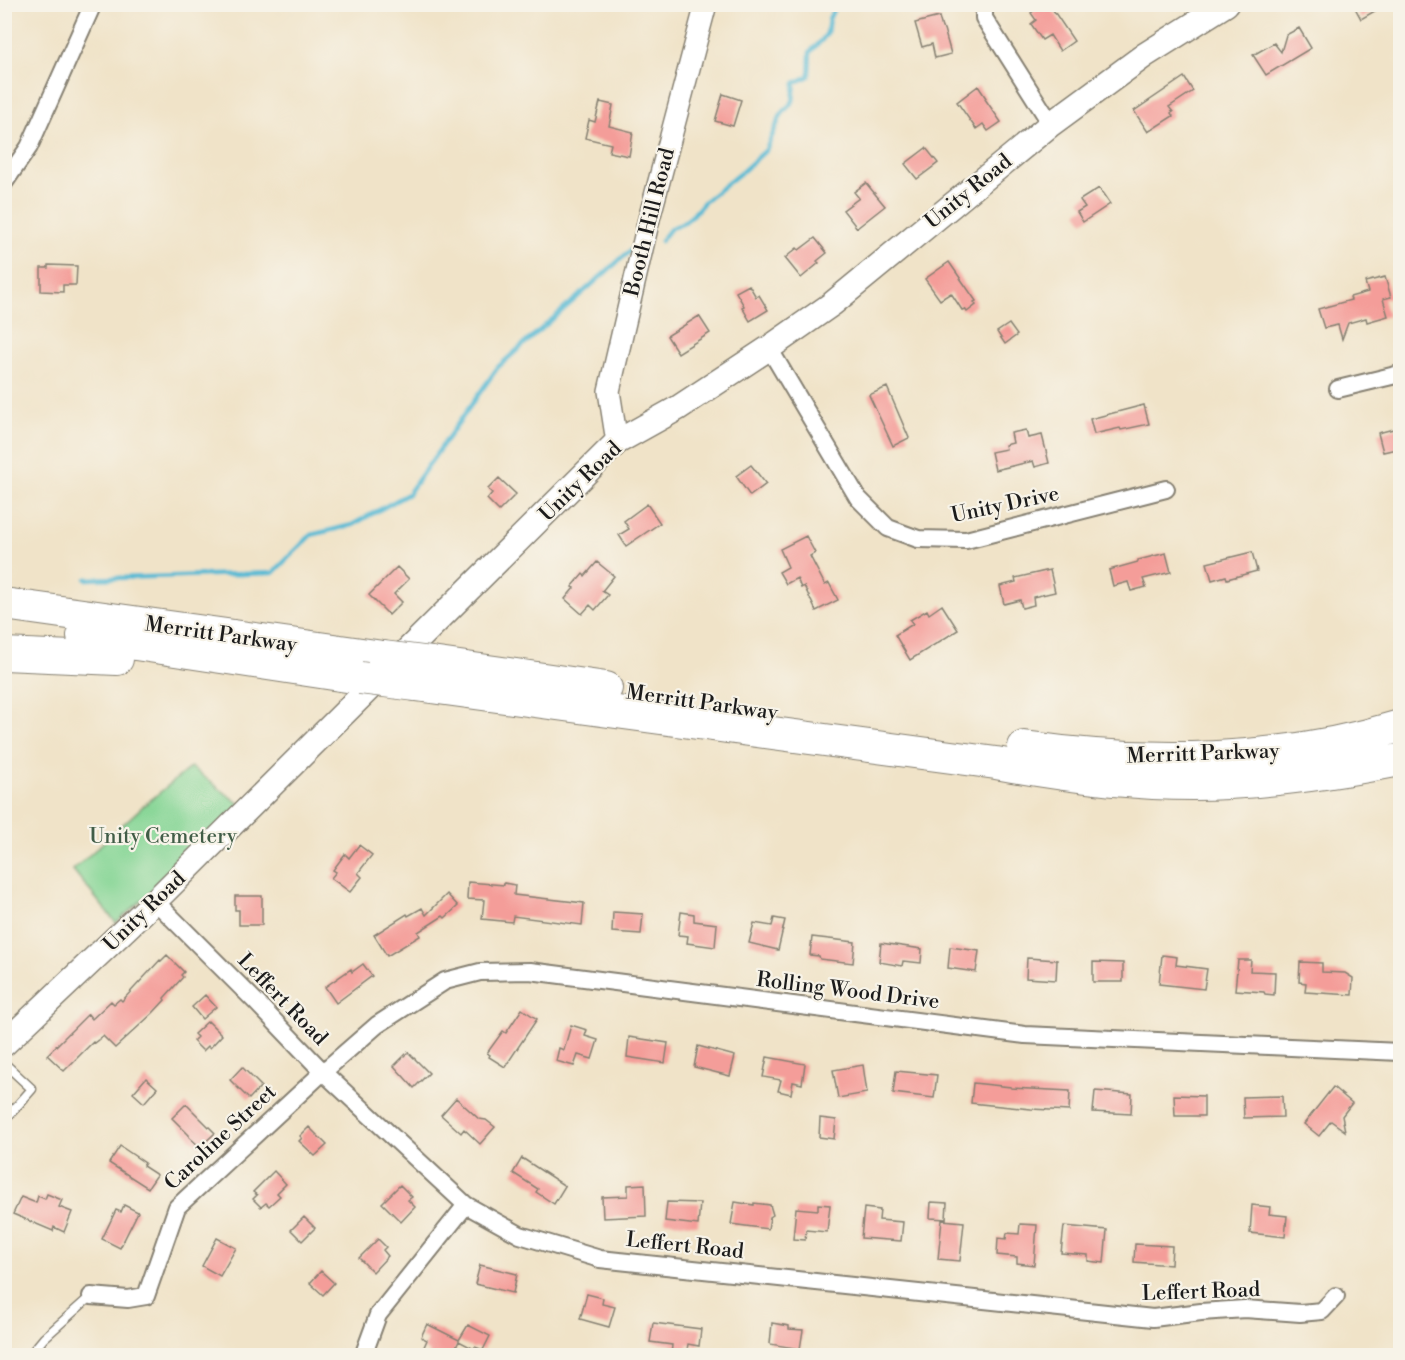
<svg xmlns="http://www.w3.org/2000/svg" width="1405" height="1360" font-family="'Libre Bodoni',serif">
<rect width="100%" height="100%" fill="#f7f3e8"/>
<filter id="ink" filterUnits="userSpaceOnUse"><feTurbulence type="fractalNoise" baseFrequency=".0167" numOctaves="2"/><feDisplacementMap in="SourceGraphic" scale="12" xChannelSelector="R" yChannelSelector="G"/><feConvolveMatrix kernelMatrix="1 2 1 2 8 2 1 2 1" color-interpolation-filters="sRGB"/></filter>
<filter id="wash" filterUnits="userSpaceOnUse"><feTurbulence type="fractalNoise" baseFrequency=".008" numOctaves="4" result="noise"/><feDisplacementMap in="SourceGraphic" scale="24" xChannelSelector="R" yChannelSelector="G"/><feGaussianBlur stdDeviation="1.35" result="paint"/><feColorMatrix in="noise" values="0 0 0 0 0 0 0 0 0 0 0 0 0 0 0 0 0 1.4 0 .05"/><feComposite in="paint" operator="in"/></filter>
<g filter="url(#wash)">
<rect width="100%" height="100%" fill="#f0e3c8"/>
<path fill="#87d696" stroke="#527959" stroke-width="1.5" d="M191,767L245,808L116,923L73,870L142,807Z"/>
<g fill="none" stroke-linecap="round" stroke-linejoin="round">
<path stroke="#56bad4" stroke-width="4.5" d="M661,241L671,228L682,224L693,215L704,202L744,170L766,150L781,115L793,101L795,83L809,76L810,52L822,40L827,33L829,19L836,4
M86,579L273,573L311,535L352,525L408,494L498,367L631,250"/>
</g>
<g id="blocks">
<path fill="#f49d99" d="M1042,4H1049L1074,41L1060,51L1050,35L1042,40L1031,24L1036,20L1031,13Z
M1353,4H1387L1361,19Z
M939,17L942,28L944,29L951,54L935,58L932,44L922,47L915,23Z
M1299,28L1311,48L1266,75L1253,55L1274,43L1281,52L1286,35Z
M1184,77L1193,91L1169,107L1173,112L1171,113L1173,116L1148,132L1134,111Z
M978,86L986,98L985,99L1001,122L988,131L983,124L976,129L957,102Z
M723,94L741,100L733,126L715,121Z
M600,102L613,105L609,126L633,132L629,156L609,152L611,144L585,138L589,120L595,122Z
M926,148L938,163L917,179L905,164Z
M866,183L885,206L857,228L843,210L859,198L854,192Z
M1099,188L1110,204L1083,222L1077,212L1085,207L1080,200Z
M815,238L827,253L817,261L819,263L801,278L785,258L797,248L799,250Z
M949,262L976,301L974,302L976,305L967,312L965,309L962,310L951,293L940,300L925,279Z
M48,265L77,266L76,285H63V292L41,291V268H48Z
M1385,277L1391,297L1383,299L1388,316L1367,322L1366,318L1348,323L1342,339L1338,325L1324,328L1318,309L1351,300L1350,297L1368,292L1365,282Z
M749,285L756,297L759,295L768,310L750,321L742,307L744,306L736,292Z
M699,316L710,333L678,353L667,336Z
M1009,324L1017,335L1005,344L997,332Z
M887,387L909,438L893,446L869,395Z
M1144,405L1149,424L1121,430L1120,428L1094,434L1090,419Z
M1401,427V448L1383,452L1378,433Z
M1026,430L1028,438L1042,435L1049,463L1035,467L1033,461L995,470L991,452L1006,449L1005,445L1013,443L1011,433Z
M751,465L766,484L750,496L736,476Z
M499,478L516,494L499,511L487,499L492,493L488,489Z
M647,504L660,523L626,546L619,535L629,529L624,521Z
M806,536L815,553L810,556L825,585L829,583L838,600L816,611L804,586L801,588L797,578L786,584L779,572L788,567L780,549Z
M1252,552L1257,571L1227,579L1226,576L1212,580L1207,563Z
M1166,553L1171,572L1143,579L1146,587L1131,591L1128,582L1113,586L1109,570L1138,562V560Z
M597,562L614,576L602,591L608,595L595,610L590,605L582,614L565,599L574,588L572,587L583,574L585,576Z
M397,567L409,579L394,594L402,602L389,615L369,595Z
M1050,570L1055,592L1033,597L1034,605L1022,608L1020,600L1004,604L1000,586L1016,582L1015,578Z
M942,605L958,630L910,660L895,635L913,624L910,620L927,610L929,614Z
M359,845L372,855L358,873L362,877L350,892L331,878L336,872L333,870L345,854L349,858Z
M468,882L504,885V883L515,885L514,895L584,903L582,925L513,916L512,922L482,919L484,900L467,899Z
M447,894L458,906L445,918L443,916L418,932L420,936L387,956L374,935L407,914L408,916L422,908L426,915Z
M235,896H262V925H239V910H235Z
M613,912L643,914L641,934L612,932Z
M681,912L694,914V921L717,924L715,947L687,943L688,936L678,935Z
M774,918L785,920L778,950L749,943L754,923L772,926Z
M812,937L855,942L853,963L820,959L819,956L810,955Z
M881,943L922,949L921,963L903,961L902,966L879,962Z
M950,947L979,951L976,972L948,968Z
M167,955L184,972L181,975L183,977L164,998L165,1000L153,1013L115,1048L103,1036L94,1043L93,1042L64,1071L47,1055L88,1014L92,1019L111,1001L114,1004L120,999L122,1001L160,960L161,961Z
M1162,955L1177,957L1176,965L1207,969L1204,989L1159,984Z
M1027,958L1057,960L1056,980L1026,978Z
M1238,960H1251L1250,971L1275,972L1274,995L1265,994L1264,992L1235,990Z
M1093,962L1123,963V982H1093Z
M1300,962L1322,963V972L1345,973L1353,978L1352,995L1305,992L1306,983L1299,982Z
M363,964L372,976L336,1003L325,987L351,969L352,972Z
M205,995L216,1007L202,1019L192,1007Z
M522,1009L537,1019L505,1067L489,1057L490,1055L487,1053L503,1031L506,1033Z
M208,1021L222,1035L210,1048L208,1046L203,1051L193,1041L197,1037L194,1034Z
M571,1025L587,1030L585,1036L598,1040L592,1059L578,1055L574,1066L556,1061L559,1048L564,1050Z
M629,1037L668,1043L665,1063L627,1057Z
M698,1046L735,1056L730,1076L694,1067Z
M408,1052L429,1073L414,1088L394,1066Z
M767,1057L805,1064L802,1084L793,1082L791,1094L778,1091L781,1080L763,1077Z
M863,1065L867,1093L838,1098L833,1070Z
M242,1067L261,1086L249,1099L230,1080Z
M896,1071L937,1075L934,1098L893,1093Z
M146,1078L157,1088L144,1103L133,1093Z
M973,1083L1011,1087V1088L1070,1091L1069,1111L1031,1109L971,1103Z
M1333,1087L1352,1103L1342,1116L1345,1131L1331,1121L1319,1136L1304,1124Z
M1095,1091L1132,1094L1131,1114L1093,1112Z
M1174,1095L1204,1096V1116H1175Z
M1282,1096L1283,1117L1244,1118L1243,1097Z
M456,1098L479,1119L486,1120L495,1127L480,1144L464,1129L461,1133L441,1115Z
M186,1104L215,1133L200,1147L189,1137V1135L172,1118Z
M820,1118L836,1120L834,1139L819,1137Z
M309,1127L327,1145L315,1156L299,1141L302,1138L300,1136Z
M120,1146L145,1163L143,1166L157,1175L148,1188L109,1163Z
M522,1158L565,1186L554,1204L536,1192L538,1189L513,1173Z
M274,1171L286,1184L277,1193L280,1196L269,1206L266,1203L261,1207L253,1199L257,1195L253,1192Z
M645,1184L646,1216L603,1218L602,1197L628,1196V1185Z
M400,1185L412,1197L408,1200L415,1207L401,1222L382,1203Z
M47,1194L62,1200L59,1207L72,1212L64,1232L54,1227L53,1231L13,1214L21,1197L36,1203L38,1196L45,1199Z
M667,1202L700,1203L698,1225L665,1221Z
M735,1202L754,1205V1203L770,1205L773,1215L770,1217L768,1229L731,1224Z
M931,1202L947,1203L946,1219L930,1218Z
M818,1204L830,1205L827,1232L806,1230L805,1240L793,1239L796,1208L818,1210Z
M124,1205L138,1212L120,1248L102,1239L116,1210L121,1212Z
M1252,1205L1270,1207L1269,1214L1287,1216L1285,1237L1250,1233Z
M864,1208L880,1210L879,1220L903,1222L901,1241L861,1238Z
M304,1217L315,1228L302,1241L291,1230Z
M942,1220L964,1222L960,1261L938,1259Z
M1020,1224L1037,1225L1034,1265L1017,1263V1257L997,1255L998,1238L1006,1239L1007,1233L1019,1234Z
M1064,1226L1107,1230L1104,1263L1088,1261V1255L1061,1253Z
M217,1238L236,1248L220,1276L202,1266Z
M378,1239L386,1247L383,1250L388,1256L373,1272L359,1258Z
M1135,1244L1172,1246L1171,1265L1134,1262Z
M480,1265L517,1274L513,1293L475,1284Z
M321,1271L334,1283L323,1295L310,1283Z
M587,1294L603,1298L602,1304L615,1307L609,1327L580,1319Z
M653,1323L701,1329L699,1346L688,1344L686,1356H671L672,1345L650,1342Z
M772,1323L789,1326V1329L803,1330L800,1349L770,1344Z
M427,1324L459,1340L468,1325L490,1336L483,1350L475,1347L474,1349L459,1341L452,1356H428L430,1352L423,1349L427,1340L421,1337Z"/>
</g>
</g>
<g filter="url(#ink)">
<use href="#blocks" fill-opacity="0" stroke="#868072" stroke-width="1.5"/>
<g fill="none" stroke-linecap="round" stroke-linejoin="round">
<defs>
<path id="service" d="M4,1063L32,1089L10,1114L4,1110
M29,1356L44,1338L91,1296"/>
<path id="minor" d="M984,4V18L1051,124
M4,183L29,147L93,4
M769,348L858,498L888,528L918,539L966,540L1166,489
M1338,389L1400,374
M155,901L256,1002L323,1072L466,1205L520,1235L600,1259L1153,1318L1201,1312L1245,1309L1300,1313L1322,1311L1336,1296
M91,1296L128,1299L146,1296L177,1207L323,1072L377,1025L445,981L480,972L530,971L1025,1035L1400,1052
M363,1356L378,1315L466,1205"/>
<path id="tertiary" d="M617,442L609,391L649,219L706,4"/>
<path id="secondary" d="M4,1044L155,901L617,442L678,408L769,348L832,304L1051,124L1145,55L1226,4"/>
<path id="motorway" d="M4,604L383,657
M83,636L360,678
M4,654L117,659
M431,663L606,688
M416,685L996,763C1072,777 1150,787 1228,783C1287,780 1343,771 1400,760
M1024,747C1148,765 1280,763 1400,726"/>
</defs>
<use href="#service" stroke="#868072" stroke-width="11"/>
<use href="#minor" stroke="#868072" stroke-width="20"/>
<use href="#tertiary" stroke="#868072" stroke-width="24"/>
<use href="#secondary" stroke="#868072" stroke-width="27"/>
<use href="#motorway" stroke="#868072" stroke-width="34"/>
<use href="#service" stroke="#fff" stroke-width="8"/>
<use href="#minor" stroke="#fff" stroke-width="16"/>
<use href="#tertiary" stroke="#fff" stroke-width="21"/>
<use href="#secondary" stroke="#fff" stroke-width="24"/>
<use href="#motorway" stroke="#fff" stroke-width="32"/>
<defs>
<path id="motorway-bridge" d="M383,657L431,663
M360,678L416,685"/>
</defs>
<use href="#motorway-bridge" stroke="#868072" stroke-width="34" stroke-linecap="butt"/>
<use href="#motorway-bridge" stroke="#fff" stroke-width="32"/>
</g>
</g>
<g text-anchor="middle" stroke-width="4.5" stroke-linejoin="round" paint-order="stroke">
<g font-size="21" fill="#1c1c1c" stroke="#f7f3e8">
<text transform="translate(968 191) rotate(-39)" y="7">Unity Road</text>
<text transform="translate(649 222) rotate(-76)" y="7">Booth Hill Road</text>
<text transform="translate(580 481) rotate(-44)" y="7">Unity Road</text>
<text transform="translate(1005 504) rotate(-12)" y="7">Unity Drive</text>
<text transform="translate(221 634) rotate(8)" y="7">Merritt Parkway</text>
<text transform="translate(702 702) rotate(8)" y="7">Merritt Parkway</text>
<text transform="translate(1203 753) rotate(-2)" y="7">Merritt Parkway</text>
<text transform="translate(144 911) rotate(-44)" y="7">Unity Road</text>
<text transform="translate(848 990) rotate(7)" y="7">Rolling Wood Drive</text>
<text transform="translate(283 999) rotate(46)" y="7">Leffert Road</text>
<text transform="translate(220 1137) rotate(-43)" y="7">Caroline Street</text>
<text transform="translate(685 1245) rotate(6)" y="7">Leffert Road</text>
<text transform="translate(1201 1291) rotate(-2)" y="7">Leffert Road</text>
</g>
<g font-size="21" fill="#415d47" stroke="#f7f3e8">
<text x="163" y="843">Unity Cemetery</text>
</g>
</g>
<rect width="1405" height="1360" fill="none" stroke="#f7f3e8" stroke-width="24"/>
</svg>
